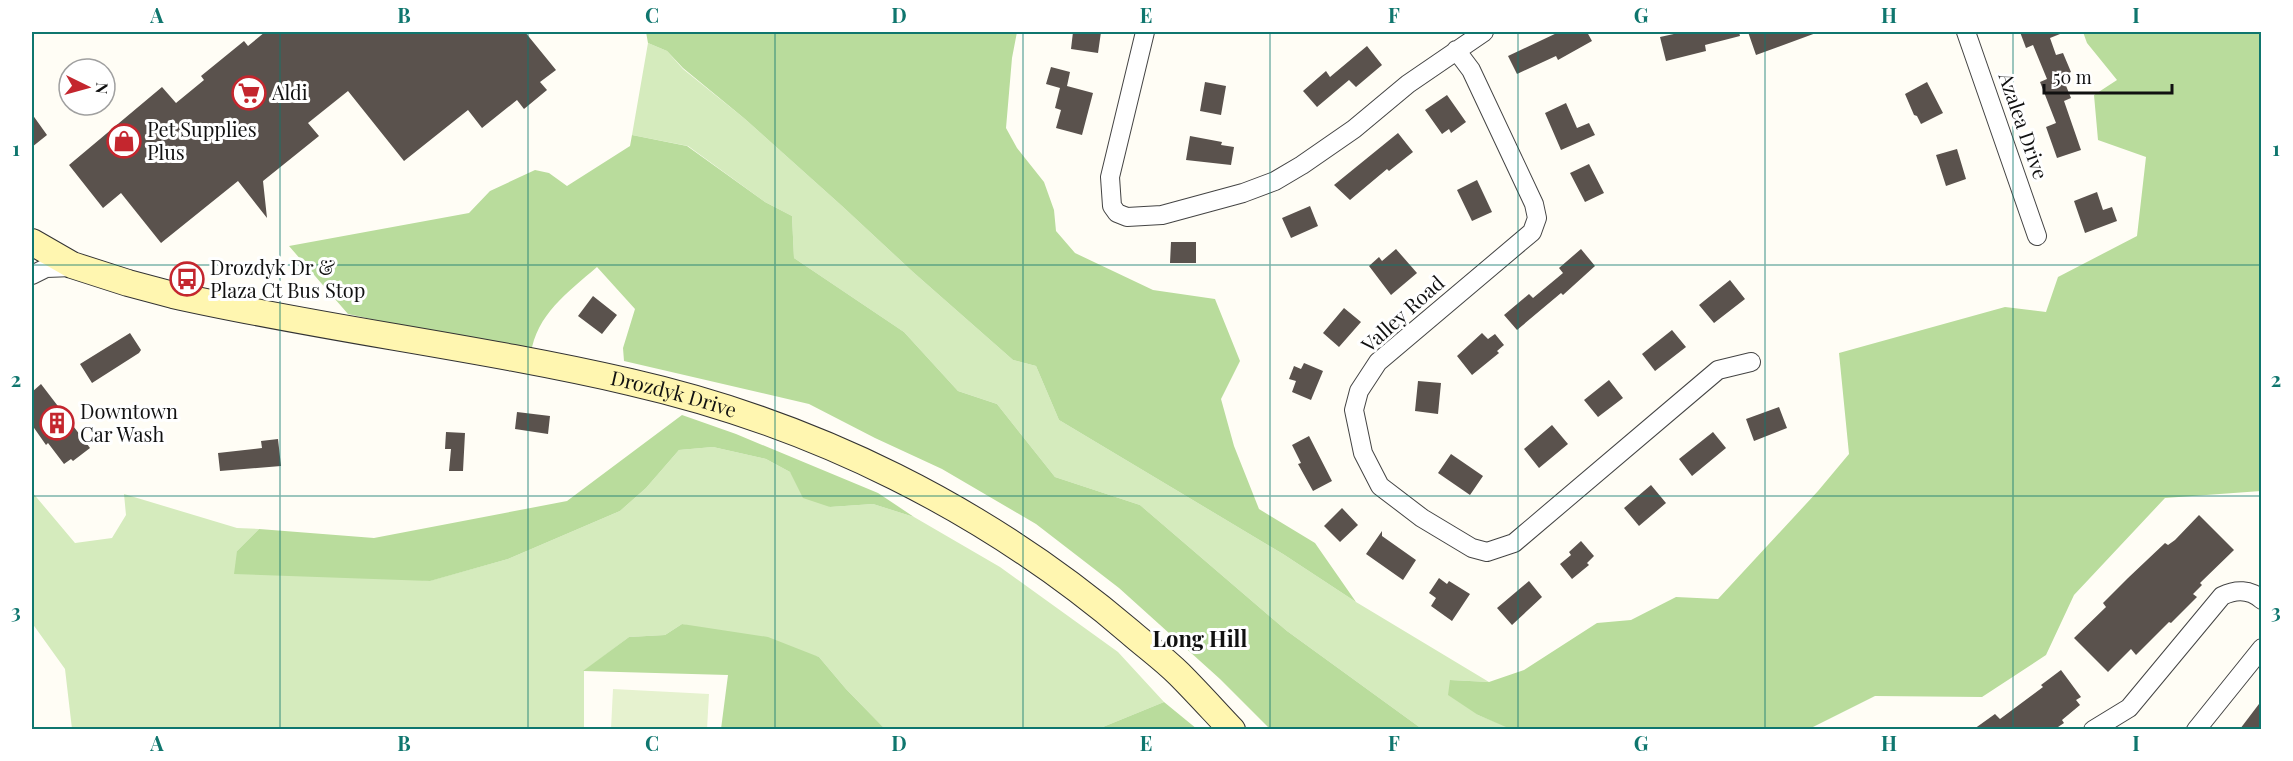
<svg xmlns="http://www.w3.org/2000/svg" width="2293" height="761" font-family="'Playfair Display',serif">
<rect width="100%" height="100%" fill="#fffdf5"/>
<path fill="#d5ebbd" d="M648,43L667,51L683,69L745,119L842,206L913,272L1013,360L1036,366L1059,420L1283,554L1356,602L1489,682L1450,680L1478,715L1513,729H1422L1287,631L1140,505L1055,477L997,404L958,391L904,332L794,258L792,216L765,202L688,146L632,135Z
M713,447L766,459L790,472L830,507L873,504L914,517L1000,567L1118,652L1164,702L1098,729H885L846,689L819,657L682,624L665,635L629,637L584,671V729H72L65,669L32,623V492L75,543L112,538L126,515L124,494L237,528L259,529L237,551L429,581L508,559L620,511L646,488L679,450Z"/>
<path fill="#b9dc9c" d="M646,32H1017L1012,58L1006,128L1017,148L1044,182L1054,210L1056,231L1075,253L1153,290L1215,299L1240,361L1221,399L1234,446L1259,509L1315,543L1356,602L1283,554L1059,420L1036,366L1013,360L913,272L842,206L745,119L683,68L667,51L648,43Z
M2083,32H2261V491L2165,498L2074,595L2046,655L1982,697L1875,696L1809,729L1513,730L1478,715L1448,695L1450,680L1489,682L1524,670L1597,623L1631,620L1676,597L1718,599L1818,491L1849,454L1839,353L2005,307L2046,312L2058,277L2137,236L2146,157L2098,140L2094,95L2117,80L2087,43Z
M632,135L687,146L765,202L792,216L794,258L904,332L958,391L997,404L1055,477L1140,505L1287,631L1422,729H1270L1220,679L1119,588L1036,524L942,469L875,438L809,404L624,361L623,348L635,309L597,267C568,292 536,315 531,354L348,314L289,246L469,213L490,191L535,170L549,173L567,186L630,146Z
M682,415L736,434L878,493L914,517L873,504L830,507L803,498L790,472L766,459L713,447L679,450L646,488L620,511L508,559L430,581L234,574L237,551L259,529L374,538L567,501Z
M682,624L768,637L819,657L846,689L885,729H721L728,675L583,671L629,637L665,635Z
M1164,702L1197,729H1098Z"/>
<path fill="#e6f2cf" d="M613,689L709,694L707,729H611Z"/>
<path fill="#5a524d" d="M265,32H525L556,70L540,82L547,90L524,109L517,100L482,128L468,110L404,161L348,91L308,123L319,136L263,181L267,218L238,181L161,243L121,193L103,208L69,165L162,87L176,103L204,80L201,76L244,41L248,46Z
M1073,32H1101L1098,53L1071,49Z
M1559,32H1587L1592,41L1558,60L1556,56L1517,74L1508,56Z
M1683,32H1739L1740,36L1705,45L1706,51L1666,61L1660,37Z
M1748,32H1815L1816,33L1756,55Z
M2020,32H2065L2050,38L2056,55L2063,53L2071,72L2062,76L2071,98L2064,101L2081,150L2057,158L2046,127L2056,123L2040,82L2047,79L2033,45L2026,48Z
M1367,46L1382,65L1356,87L1349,80L1317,107L1303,91L1326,71L1330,77Z
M1051,67L1070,72L1067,86L1093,93L1082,135L1056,128L1061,110L1055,108L1060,88L1046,84Z
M1205,82L1226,86L1221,115L1200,111Z
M1927,82L1943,113L1921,124L1917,116L1914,115L1905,94Z
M1447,95L1466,122L1451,133L1449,129L1442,134L1425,110Z
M1566,103L1577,128L1589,123L1595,135L1561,150L1545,113Z
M32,114L47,135L32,147Z
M1398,133L1413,152L1389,171L1387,169L1350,200L1334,185Z
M1190,136L1222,142L1221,145L1234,147L1231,165L1186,160Z
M1957,149L1966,179L1946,186L1936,155Z
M1589,164L1604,193L1585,202L1570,173Z
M1477,180L1492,212L1472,221L1457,190Z
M2097,192L2103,210L2112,207L2117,221L2085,233L2074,201Z
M1310,206L1318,226L1291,238L1282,218Z
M1171,242H1196V263H1170Z
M1396,249L1417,273L1391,295L1369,266L1379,257L1382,261Z
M1581,249L1595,266L1563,295L1561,293L1517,330L1504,315L1529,294L1533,298L1563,273L1559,268Z
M1730,280L1745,299L1714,323L1699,305Z
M593,296L617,315L602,334L578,316Z
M1344,308L1361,322L1339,347L1323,333Z
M1672,330L1686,347L1655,371L1642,354Z
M130,333L141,350L139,353L92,383L80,364Z
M1482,333L1488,339L1495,334L1504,345L1497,351L1499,353L1472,375L1457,356Z
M1304,363L1323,371L1311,400L1292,392L1296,381L1289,379L1294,366L1301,369Z
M1609,380L1623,398L1598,417L1584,400Z
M1418,381L1441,383L1438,414L1415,411Z
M41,384L90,448L73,461L71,459L64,464L48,443L46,445L32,425V392Z
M1779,407L1787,428L1754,441L1746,419Z
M517,412L550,416L548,434L515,429Z
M1552,425L1568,444L1539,468L1524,449Z
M446,432L465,433L463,471H449L451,449H445Z
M1713,432L1726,448L1692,476L1679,459Z
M1309,436L1332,481L1313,491L1298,464L1301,463L1292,445Z
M278,439L281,466L220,471L218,453L262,448L261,441Z
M1451,454L1483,476L1470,495L1438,473Z
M1651,485L1666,503L1639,526L1624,508Z
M1342,508L1358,525L1340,542L1324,526Z
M2199,515L2234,550L2200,583L2202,585L2193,594L2197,597L2171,623L2169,622L2136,655L2131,649L2108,672L2074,638L2106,607L2103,603L2128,578L2165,543L2168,545L2175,540Z
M1382,531V536L1416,560L1403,580L1366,554Z
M1581,541L1594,556L1587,563L1589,565L1572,579L1560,564L1571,555L1569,552Z
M1439,578L1447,584L1449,581L1470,594L1452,621L1431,606L1436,598L1429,593Z
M1529,581L1542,597L1512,625L1497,608Z
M2061,670L2081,697L2076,700L2080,705L2062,720L2064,723L2055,729H1974L1995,714L2000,719L2043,687L2041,685Z
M2262,700V729H2240Z"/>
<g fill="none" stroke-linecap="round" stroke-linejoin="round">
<defs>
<path id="street" d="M1145,32L1110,177L1112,206L1117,213L1127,217L1162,215L1243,193L1275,181L1302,165L1354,129L1408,84L1484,32
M1966,32L2037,236
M1456,50L1471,70L1534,204L1537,218L1532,232L1378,362L1359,391L1354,410L1363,453L1380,486L1422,518L1472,548L1487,552L1514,543L1718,370L1751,362
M32,275L46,268L73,267
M2093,730L2129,708L2222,596C2236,589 2250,589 2262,600
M2196,730L2262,648"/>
<g id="secondary">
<path id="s1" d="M32,242L72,265L128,283L173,295C324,329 479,347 630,382C814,424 986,509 1130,632C1146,646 1164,659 1179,674C1197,692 1214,711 1232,730"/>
</g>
</defs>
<use href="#street" stroke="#444" stroke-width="20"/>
<use href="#secondary" stroke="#333" stroke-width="28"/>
<use href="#street" stroke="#fff" stroke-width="18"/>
<use href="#secondary" stroke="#fff6b0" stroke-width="26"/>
</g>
<path fill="none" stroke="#0f766e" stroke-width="1.5" stroke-opacity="0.55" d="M280,32V730M528,32V730M775,32V730M1023,32V730M1270,32V730M1518,32V730M1765,32V730M2013,32V730M32,265H2262M32,496H2262"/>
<defs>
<symbol id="supermarket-ring" viewBox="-11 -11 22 22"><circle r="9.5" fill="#fff" stroke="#c4262e" stroke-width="1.5"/><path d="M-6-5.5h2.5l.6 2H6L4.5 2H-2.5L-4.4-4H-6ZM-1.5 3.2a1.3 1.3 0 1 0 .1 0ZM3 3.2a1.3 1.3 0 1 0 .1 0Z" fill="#c4262e"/></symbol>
<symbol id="shop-ring" viewBox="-11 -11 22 22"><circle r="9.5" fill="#fff" stroke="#c4262e" stroke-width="1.5"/><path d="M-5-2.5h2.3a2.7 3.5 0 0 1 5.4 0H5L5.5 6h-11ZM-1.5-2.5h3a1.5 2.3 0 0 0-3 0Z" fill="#c4262e"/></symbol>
<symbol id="bus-ring" viewBox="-11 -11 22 22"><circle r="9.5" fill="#fff" stroke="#c4262e" stroke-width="1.5"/><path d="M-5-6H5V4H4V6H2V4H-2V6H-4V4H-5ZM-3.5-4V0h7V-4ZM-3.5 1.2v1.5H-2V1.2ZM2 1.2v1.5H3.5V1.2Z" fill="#c4262e"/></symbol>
<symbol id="building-ring" viewBox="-11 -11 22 22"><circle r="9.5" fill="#fff" stroke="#c4262e" stroke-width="1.5"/><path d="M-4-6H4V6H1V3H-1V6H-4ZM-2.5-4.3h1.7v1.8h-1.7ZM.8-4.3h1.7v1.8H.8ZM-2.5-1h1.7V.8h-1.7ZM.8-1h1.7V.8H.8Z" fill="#c4262e"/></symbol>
</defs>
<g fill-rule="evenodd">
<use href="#supermarket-ring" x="230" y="74" width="38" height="38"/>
<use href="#shop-ring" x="105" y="122" width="38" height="38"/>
<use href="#bus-ring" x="168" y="260" width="38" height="38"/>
<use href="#building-ring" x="38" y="404" width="38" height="38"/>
</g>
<g text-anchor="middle" stroke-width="6" stroke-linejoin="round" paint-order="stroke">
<g font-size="20" fill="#111" stroke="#fff" text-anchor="start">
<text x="272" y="100">Aldi</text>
<text x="147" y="137">Pet Supplies<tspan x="147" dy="23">Plus</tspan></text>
<text x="210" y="275">Drozdyk Dr &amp;<tspan x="210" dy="23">Plaza Ct Bus Stop</tspan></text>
<text x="80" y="419">Downtown<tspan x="80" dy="23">Car Wash</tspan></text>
</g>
<g font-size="20" fill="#111" stroke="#fff">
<text transform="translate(2023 126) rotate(71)" y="7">Azalea Drive</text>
<text transform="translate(1403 314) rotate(-42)" y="7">Valley Road</text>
<text dy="7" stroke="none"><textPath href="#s1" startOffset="662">Drozdyk Drive</textPath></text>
</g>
<g font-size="22" font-weight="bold" fill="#111" stroke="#fff">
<text x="1200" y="647">Long Hill</text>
</g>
</g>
<rect width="2293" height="761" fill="none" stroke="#ffffff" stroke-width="66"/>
<g transform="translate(87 87) rotate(95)"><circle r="28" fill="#ffffff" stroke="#a0a0a0" stroke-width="1.5"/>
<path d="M0-4.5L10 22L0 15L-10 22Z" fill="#c4262e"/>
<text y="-9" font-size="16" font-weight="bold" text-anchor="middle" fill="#111111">N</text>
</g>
<path d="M2044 84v9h128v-9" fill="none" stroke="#111111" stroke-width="3"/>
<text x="2053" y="84" font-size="18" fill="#111111" stroke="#ffffff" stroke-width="4.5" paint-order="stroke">50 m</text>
<rect x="33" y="33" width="2227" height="695" fill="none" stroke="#0f766e" stroke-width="2"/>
<g font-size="20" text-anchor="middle" font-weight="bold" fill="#0f766e">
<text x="157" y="23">A</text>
<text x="404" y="23">B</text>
<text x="652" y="23">C</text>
<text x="899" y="23">D</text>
<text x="1146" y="23">E</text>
<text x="1394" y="23">F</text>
<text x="1641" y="23">G</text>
<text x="1889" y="23">H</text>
<text x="2136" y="23">I</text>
<text x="16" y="156">1</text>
<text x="2276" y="156">1</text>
<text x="16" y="387">2</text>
<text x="2276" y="387">2</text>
<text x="16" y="619">3</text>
<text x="2276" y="619">3</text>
<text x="157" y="751">A</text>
<text x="404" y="751">B</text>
<text x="652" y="751">C</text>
<text x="899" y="751">D</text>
<text x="1146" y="751">E</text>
<text x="1394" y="751">F</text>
<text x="1641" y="751">G</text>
<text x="1889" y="751">H</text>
<text x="2136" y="751">I</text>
</g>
</svg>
